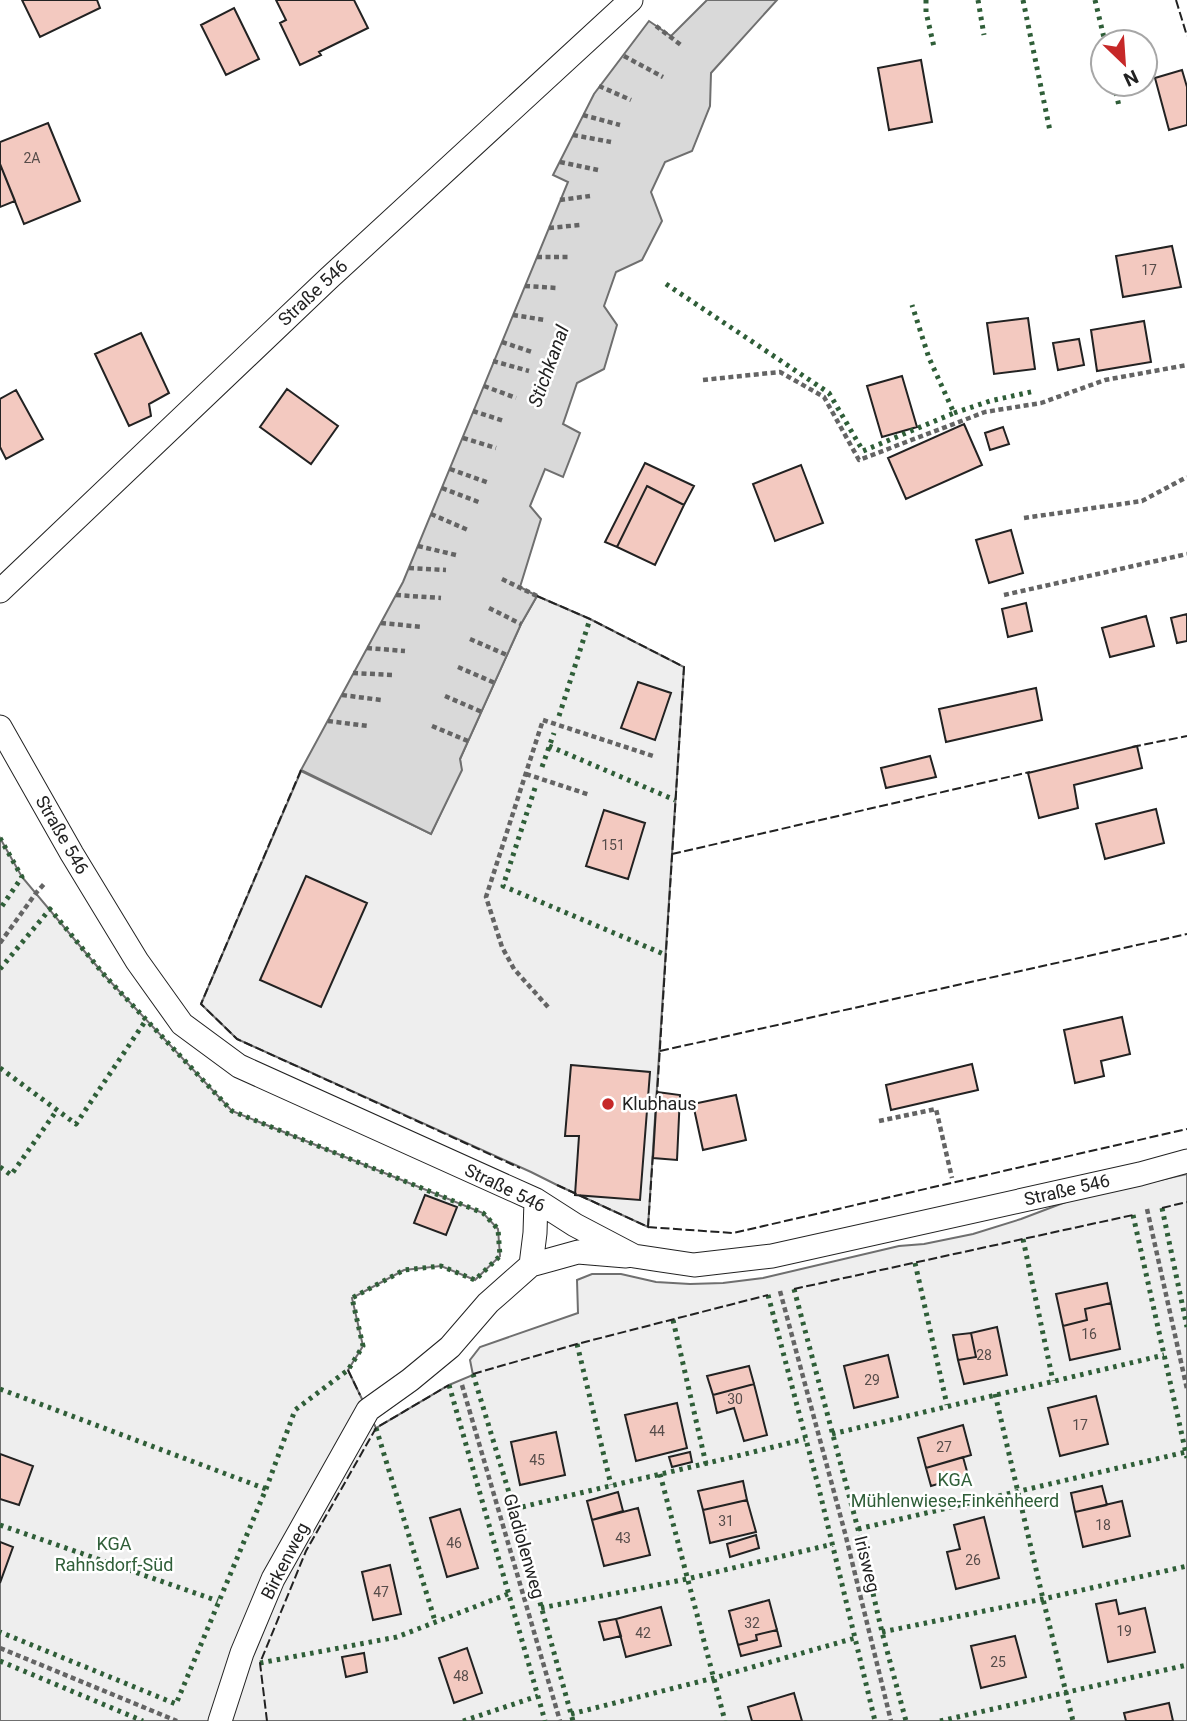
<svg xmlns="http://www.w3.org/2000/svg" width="1187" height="1721" font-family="Roboto,sans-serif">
<rect width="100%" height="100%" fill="#fff"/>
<path fill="#eee" stroke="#6f6f6f" stroke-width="2" d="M537,596L590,619L684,667L648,1227L557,1185L531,1172L237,1039L201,1004L301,771L431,834L461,770L460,759L468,741L521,624Z
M0,838L22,877L106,977L232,1111L483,1213L498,1229L500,1256L475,1280L441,1266L404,1270L352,1298L363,1346L348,1370L376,1428L449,1385L473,1375L470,1360L480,1347L578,1313L577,1280L592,1274H621L656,1282L690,1284L723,1283L763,1278L899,1246L924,1244L973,1234L1021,1219L1071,1200L1187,1174V1721H0Z"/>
<path fill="#d9d9d9" stroke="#6f6f6f" stroke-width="2" d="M707,0H777L711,73L710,106L692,151L665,162L651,192L662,221L642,260L616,272L604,306L617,325L604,369L577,383L563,424L580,433L563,477L545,469L530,506L541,519L520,587L537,596L521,624L460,759L462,770L431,834L301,770L403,582L568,182L553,175L594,94L649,21L671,36Z"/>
<path fill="#f3c9c0" stroke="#222" stroke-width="2" d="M22,0H97L100,8L40,37Z
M276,0H354L368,28L319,52L321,55L300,65L280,23L286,20Z
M234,8L259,59L226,75L201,25Z
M921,60L932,122L889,130L878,68Z
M1182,70L1187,87V125L1169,130L1155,78Z
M48,123L80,201L24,224L0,164V142Z
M0,164L15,201L0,207Z
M1172,246L1181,287L1123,297L1116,256Z
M1028,318L1035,369L994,374L987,323Z
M1144,321L1151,362L1097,371L1091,330Z
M141,333L169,393L149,404L151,416L129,426L95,354Z
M1079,339L1084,365L1058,370L1053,343Z
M902,376L917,427L882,437L867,386Z
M287,389L338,426L311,464L260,427Z
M16,390L43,439L6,459L0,447V399Z
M964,424L982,465L906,499L888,458Z
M1003,427L1009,444L990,450L985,433Z
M645,463L694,486L684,505L647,486L617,547L605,542Z
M801,465L823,523L775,541L753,484Z
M647,486L684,505L655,565L617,547Z
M1011,530L1023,573L989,583L976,540Z
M1026,603L1032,631L1008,637L1002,609Z
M1187,614V641L1177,643L1171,618Z
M1146,616L1154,646L1110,657L1102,628Z
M638,682L671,693L655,740L621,728Z
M1036,688L1042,720L946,742L939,709Z
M1137,746L1142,768L1074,785L1078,808L1039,818L1028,773Z
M930,756L936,777L886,788L881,768Z
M1156,809L1164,843L1105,859L1096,824Z
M604,810L645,823L628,879L586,866Z
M306,876L367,903L321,1007L260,980Z
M1122,1017L1130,1054L1101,1061L1104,1076L1075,1083L1064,1030Z
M972,1064L978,1090L891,1110L886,1085Z
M571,1065L650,1072L640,1200L575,1195L579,1136H565Z
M657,1092L680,1095L677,1160L653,1158Z
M736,1095L746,1140L703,1150L693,1104Z
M425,1195L457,1207L446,1235L414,1223Z
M1107,1283L1111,1303L1085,1309L1087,1320L1063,1326L1056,1294Z
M1111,1303L1120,1349L1070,1360L1063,1326L1087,1320L1085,1309Z
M997,1327L1007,1375L964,1384L958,1360L976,1357L971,1333Z
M971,1333L976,1357L958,1360L953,1335Z
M888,1355L898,1397L854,1408L844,1366Z
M749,1366L754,1384L713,1395L707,1376Z
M754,1384L767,1435L744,1441L734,1408L717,1413L713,1395Z
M1096,1396L1108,1444L1060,1456L1048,1408Z
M677,1403L687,1448L636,1461L625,1415Z
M963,1425L971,1455L926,1468L918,1438Z
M556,1432L565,1475L520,1485L511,1442Z
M690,1452L692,1462L672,1467L669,1457Z
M0,1454L33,1466L19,1505L0,1499Z
M963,1457L968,1475L931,1486L926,1468Z
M743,1481L747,1500L703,1510L698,1491Z
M1102,1486L1107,1505L1075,1512L1071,1493Z
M618,1492L623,1511L592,1520L587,1501Z
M747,1500L756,1532L710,1543L703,1510Z
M1122,1501L1130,1536L1083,1547L1075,1512Z
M638,1508L650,1555L604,1566L592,1520Z
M460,1509L478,1568L447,1577L430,1518Z
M984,1517L999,1578L956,1589L947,1552L960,1549L954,1525Z
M756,1535L759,1548L730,1557L727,1544Z
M0,1542L13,1547L0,1583Z
M390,1565L401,1614L373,1620L362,1572Z
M769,1600L777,1630L756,1635L757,1640L738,1645L729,1611Z
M1116,1600L1119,1614L1145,1608L1155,1652L1108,1662L1096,1604Z
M661,1607L671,1645L626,1657L616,1619Z
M616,1619L621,1636L604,1640L599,1622Z
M777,1630L781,1646L741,1656L738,1645L757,1640L756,1635Z
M1015,1636L1026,1677L981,1688L971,1646Z
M467,1648L482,1693L454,1703L439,1658Z
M364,1653L367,1672L346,1677L342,1657Z
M794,1693L802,1721H752L748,1707Z
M1169,1703L1173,1721H1126L1124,1713Z"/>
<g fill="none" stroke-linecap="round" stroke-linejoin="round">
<defs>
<path id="service" d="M0,591L328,279L631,0
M0,727L72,854L137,961L182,1024L239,1066L536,1200L575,1225L634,1256L694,1265L772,1256L1140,1174L1187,1161
M531,1265L535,1233L536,1200
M220,1721L242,1653L273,1579L368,1410L410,1380L450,1347L488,1303L531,1265L578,1252L626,1256"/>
</defs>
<use href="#service" stroke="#222" stroke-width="25"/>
<path stroke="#646464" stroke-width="4.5" stroke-dasharray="5 3.5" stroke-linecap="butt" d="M656,26L681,45
M624,56L663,77
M599,86L631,100
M583,115L620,125
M573,135L611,142
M560,162L598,170
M560,200L590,196
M549,228L580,225
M537,257H571
M525,286L557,288
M513,315L545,320
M502,342L532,352
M493,361L529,371
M703,380L780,372L824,397L859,460L985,412L1041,403L1105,380L1187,365
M484,386L516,398
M473,411L504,421
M463,438L496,448
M450,469L489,483
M442,488L481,503
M431,514L468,530
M1024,518L1142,501L1187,477
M418,546L456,555
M409,568L446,570
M502,579L537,596
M396,595L441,598
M1004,595L1187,554
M489,608L521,624
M381,623L423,627
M470,639L507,655
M367,648L405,651
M458,667L495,683
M353,673L394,675
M342,695L381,700
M445,696L482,712
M328,721L368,726
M432,726L468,741
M526,774L590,795
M0,943L36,893L45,883
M548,1007L514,969L502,947L486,897L543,720L653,756
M879,1121L936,1109L952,1178
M1147,1209L1187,1389
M780,1291L845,1533L891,1721
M462,1385L560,1721
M0,1648L177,1721"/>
<use href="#service" stroke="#fff" stroke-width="23"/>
<path stroke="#2f5e38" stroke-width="5" stroke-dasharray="3.5 5" stroke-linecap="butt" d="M926,0V12L934,47
M978,0L984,35
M1023,0L1050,131
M1095,0L1105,42
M1114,84L1119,106
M666,284L829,393L863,451L954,413L929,358L912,305
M954,413L990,401L1035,391
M559,716L590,619
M549,746L675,800
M542,767L554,733
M535,788L503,886L666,955
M0,838L22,877L0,909
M0,969L50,909L106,977L232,1111L483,1213L498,1229L500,1256L475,1280L441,1266L404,1270L352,1298L363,1346L348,1370L295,1410L266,1489L176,1704L0,1632
M0,1068L76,1124L146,1020
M0,1167L11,1175L57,1110
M1162,1208L1187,1327
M1133,1215L1187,1458
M1023,1239L1053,1381
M915,1263L947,1405
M794,1289L858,1529L882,1632L906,1721
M768,1295L819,1489L875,1721
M673,1320L706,1464
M577,1344L611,1485
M473,1374L514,1509L573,1721
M449,1385L545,1721
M0,1389L266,1489
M995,1394L1043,1599L1073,1721
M376,1428L435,1621
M832,1434L1164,1355
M660,1474L725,1721
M514,1509C611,1485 708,1464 805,1439
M0,1525L218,1601
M858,1529L1186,1452
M541,1608L687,1579L833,1544
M882,1632L1043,1599L1187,1566
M0,1661L143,1721
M260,1663L397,1637L508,1594
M571,1714L714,1678L855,1638
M463,1721L538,1696
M940,1721L1187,1665"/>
<path stroke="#222" stroke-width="2" stroke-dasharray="9 3.5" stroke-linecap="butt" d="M1176,0L1187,36
M537,596L590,619L684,667L657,1095
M1132,747L1187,736
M301,770L201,1004L237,1039L520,1168
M672,854L1030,772
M660,1051L1187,934
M557,1185L648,1227L653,1154
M1162,1208L1187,1202
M648,1227L733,1233L1187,1129
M794,1289L1133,1215
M348,1370L360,1395
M473,1374L577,1344L768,1295
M267,1721L260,1663L306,1551L376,1428L449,1385"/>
</g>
<circle fill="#c62828" stroke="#fff" stroke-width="2.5" cx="608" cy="1104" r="7"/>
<g text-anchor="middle" stroke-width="5" stroke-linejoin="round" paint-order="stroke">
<g font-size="14" fill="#564c4a">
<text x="32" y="163">2A</text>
<text x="1149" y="275">17</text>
<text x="613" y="850">151</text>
<text x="1089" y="1339">16</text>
<text x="984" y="1360">28</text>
<text x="872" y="1385">29</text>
<text x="735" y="1404">30</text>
<text x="1080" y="1430">17</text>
<text x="657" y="1436">44</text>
<text x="944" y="1452">27</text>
<text x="537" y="1465">45</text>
<text x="726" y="1526">31</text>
<text x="1103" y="1530">18</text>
<text x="623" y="1543">43</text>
<text x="454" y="1548">46</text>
<text x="973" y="1565">26</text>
<text x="381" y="1597">47</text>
<text x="752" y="1628">32</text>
<text x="1124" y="1636">19</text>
<text x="643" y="1638">42</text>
<text x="998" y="1667">25</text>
<text x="461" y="1681">48</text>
</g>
<g font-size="18" fill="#222" stroke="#fff">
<text transform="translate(313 293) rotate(-43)" y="6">Straße 546</text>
<text transform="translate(62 835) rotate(60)" y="6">Straße 546</text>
<text transform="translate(505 1188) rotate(26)" y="6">Straße 546</text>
<text transform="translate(1067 1190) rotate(-13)" y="6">Straße 546</text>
<text transform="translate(524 1546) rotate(74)" y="6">Gladiolenweg</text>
<text transform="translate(285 1561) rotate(-63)" y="6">Birkenweg</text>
<text transform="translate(867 1564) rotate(76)" y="6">Irisweg</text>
</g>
<g font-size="18" fill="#222" stroke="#fff" text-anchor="start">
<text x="622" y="1110">Klubhaus</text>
</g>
<g font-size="18" fill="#2f5e38" stroke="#fff">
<text x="955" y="1486">KGA<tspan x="955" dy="21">Mühlenwiese-Finkenheerd</tspan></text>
<text x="114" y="1550">KGA<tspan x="114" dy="21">Rahnsdorf-Süd</tspan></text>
</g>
<g font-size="19" font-style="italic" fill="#222" stroke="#fff">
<text transform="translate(548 366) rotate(-70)" y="7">Stichkanal</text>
</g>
</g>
<g transform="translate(1124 63) rotate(155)"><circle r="33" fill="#ffffff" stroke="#a7a7a7" stroke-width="2"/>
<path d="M0-5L12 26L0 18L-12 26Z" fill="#c62828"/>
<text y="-10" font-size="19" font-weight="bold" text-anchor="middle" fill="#222222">N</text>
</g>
</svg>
